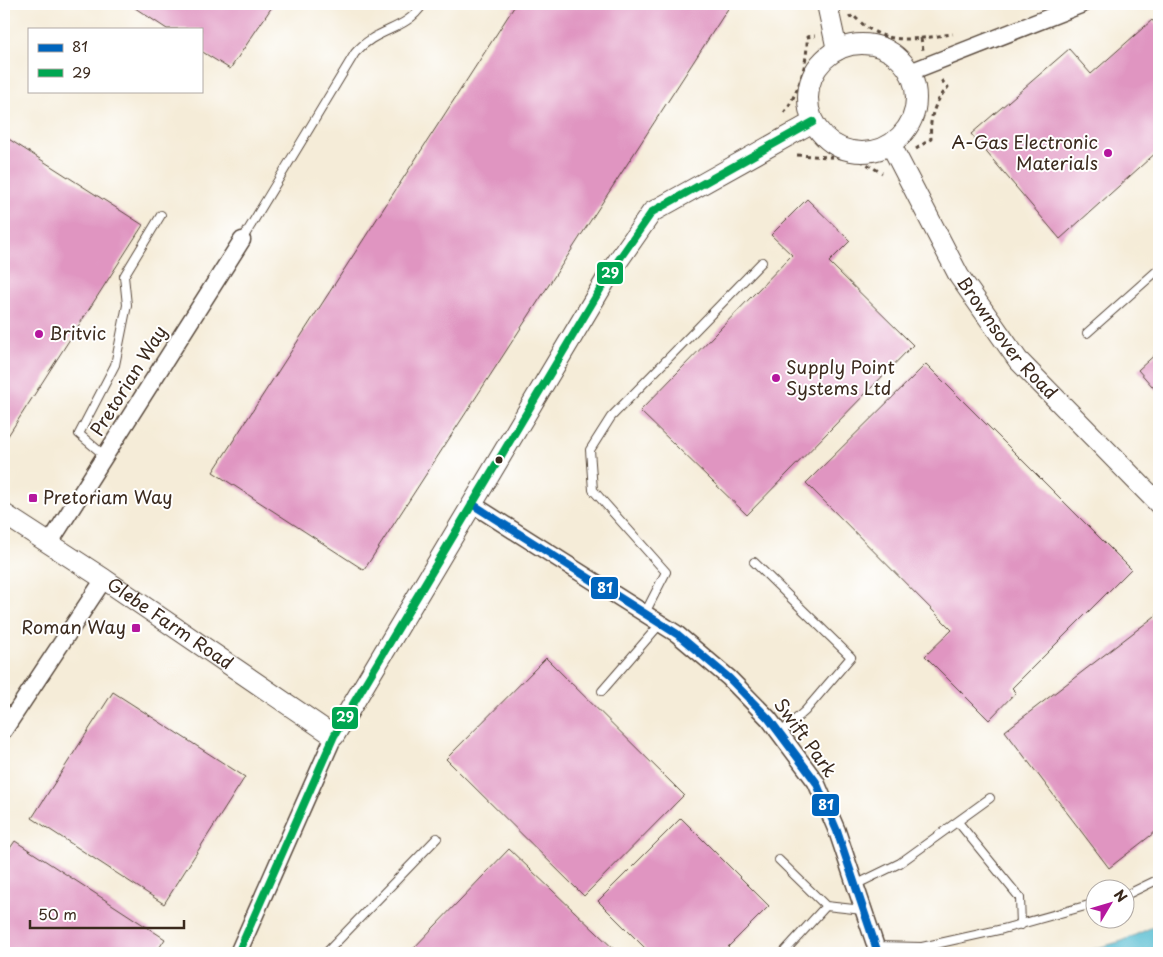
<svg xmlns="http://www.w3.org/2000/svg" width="1163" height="957" font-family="'Playpen Sans',sans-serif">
<rect width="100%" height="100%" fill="#fff"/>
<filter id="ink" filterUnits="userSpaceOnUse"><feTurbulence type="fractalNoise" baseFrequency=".02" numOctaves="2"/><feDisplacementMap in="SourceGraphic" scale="10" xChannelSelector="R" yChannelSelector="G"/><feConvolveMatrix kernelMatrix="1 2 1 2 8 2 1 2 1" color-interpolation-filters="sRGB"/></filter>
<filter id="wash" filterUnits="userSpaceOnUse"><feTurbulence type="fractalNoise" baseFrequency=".0096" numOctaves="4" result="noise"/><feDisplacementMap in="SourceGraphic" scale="20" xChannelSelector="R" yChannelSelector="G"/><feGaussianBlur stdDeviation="1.12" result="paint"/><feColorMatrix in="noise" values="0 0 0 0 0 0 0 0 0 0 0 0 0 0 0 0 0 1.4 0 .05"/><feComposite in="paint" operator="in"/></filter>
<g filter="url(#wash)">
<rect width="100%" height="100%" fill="#f5ecd8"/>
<path fill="#53bcd0" stroke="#477377" d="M1159,924V953H1080L1122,941Z"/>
<g id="blocks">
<path fill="#e095c1" d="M129,4H274L230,69L201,51V29H167Z
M516,4H731L364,570L213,472Z
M1152,20L1159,28V150L1060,239L971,134L1069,49L1091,74Z
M4,136L143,225L4,442Z
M807,199L850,241L829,262L913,345L747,515L640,411L792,255L771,235Z
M1159,351V394L1138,370Z
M926,364L1131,569L1012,688L1016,692L989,720L925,656L952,630L806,483Z
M1159,613V829L1109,868L1005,731Z
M546,658L684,795L584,896L446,759Z
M113,692L245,777L164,904L32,818Z
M681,818L769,906L722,953H650L598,901Z
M15,841L165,939L156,953H4V857Z
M509,849L618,953H409Z"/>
</g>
</g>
<g filter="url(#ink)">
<use href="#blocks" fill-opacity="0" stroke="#57473a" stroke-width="1"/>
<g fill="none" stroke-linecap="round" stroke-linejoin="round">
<defs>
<path id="service" d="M242,240L355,53C377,27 405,32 423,4
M1087,333L1159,269
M105,456L79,434L115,365L127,305L124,276L161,215
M754,562L851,657L805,711L780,733
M645,613L666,572L593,490L590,450L611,417L762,262
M602,691L661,623
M958,822L1020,898L1021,925
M779,860L826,906
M855,885L900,863L990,798
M1126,895L1159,879
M875,946L922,947L1003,929L1096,903
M326,953L437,838
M783,953L826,906L863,910"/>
<path id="minor" d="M910,72L1083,4
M472,504L677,634L729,678L769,719L816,782L837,831L878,953
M49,544L242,240
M4,730L104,579
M238,953L334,736"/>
<g id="tertiary">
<path d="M827,4L837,50"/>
<circle cx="862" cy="98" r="54"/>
<path id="s1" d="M891,145L959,276L1018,360L1159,504"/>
<path id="s2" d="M4,514L104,579L334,736L613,268L652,212L813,122"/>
</g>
</defs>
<use href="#service" stroke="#57473a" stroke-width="10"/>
<use href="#minor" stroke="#57473a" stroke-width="19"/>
<use href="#tertiary" stroke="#57473a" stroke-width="22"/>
<path stroke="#57473a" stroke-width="3" stroke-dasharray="4 4" stroke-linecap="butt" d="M849,18L853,15C884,48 912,39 953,34
M921,38L923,50
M784,113C799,92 808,62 807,37L815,36
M916,149L931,139C929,118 934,103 948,87L940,79
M797,155L858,159L882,173"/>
<use href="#service" stroke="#fff" stroke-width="8"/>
<use href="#minor" stroke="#fff" stroke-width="16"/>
<use href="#tertiary" stroke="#fff" stroke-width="20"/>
<defs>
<path id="bus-1" d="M472,504L677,634L729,678L769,719L816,782L837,831L878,953"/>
<path id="bus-2" d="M238,953L334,736L613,268L652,212L813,122"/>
</defs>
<use href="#bus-1" stroke="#fff" stroke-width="11"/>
<use href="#bus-2" stroke="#fff" stroke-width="11"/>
<use href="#bus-1" stroke="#0065bd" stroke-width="8"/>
<use href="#bus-2" stroke="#00a651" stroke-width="8"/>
</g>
</g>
<g fill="#b5179e" stroke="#fff" stroke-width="2">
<circle cx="1108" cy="153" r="5"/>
<circle cx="39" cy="334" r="5"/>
<circle cx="776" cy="378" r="5"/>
<rect x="28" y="493" width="10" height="10" rx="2.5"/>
<rect x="131" y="623" width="10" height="10" rx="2.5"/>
</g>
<circle fill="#3b2a1e" stroke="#fff" stroke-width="2" cx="499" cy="460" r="4.5"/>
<g text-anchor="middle" stroke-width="4" stroke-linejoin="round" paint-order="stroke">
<g font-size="18" fill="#3b2a1e" stroke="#fff" text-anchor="start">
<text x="1098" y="149" text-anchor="end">A-Gas Electronic<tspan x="1098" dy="21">Materials</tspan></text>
<text x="49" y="340">Britvic</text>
<text x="786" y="374">Supply Point<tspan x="786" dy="21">Systems Ltd</tspan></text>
<text x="43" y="504">Pretoriam Way</text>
<text x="126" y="634" text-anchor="end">Roman Way</text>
</g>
<g font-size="18" fill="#3b2a1e" stroke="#fff">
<text dy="6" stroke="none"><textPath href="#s1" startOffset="226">Brownsover Road</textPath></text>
<text transform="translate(129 381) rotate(-58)" y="6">Pretorian Way</text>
<text dy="6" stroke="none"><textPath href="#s2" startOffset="199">Glebe Farm Road</textPath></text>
<text transform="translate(805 738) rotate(54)" y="6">Swift Park</text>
</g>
</g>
<g stroke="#fff" stroke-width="2">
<rect x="596" y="261" width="28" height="24" rx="5" fill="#00a651"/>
<rect x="590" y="576" width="29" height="24" rx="5" fill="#0065bd"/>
<rect x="331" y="706" width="28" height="24" rx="5" fill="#00a651"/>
<rect x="811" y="793" width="29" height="24" rx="5" fill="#0065bd"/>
</g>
<g font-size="14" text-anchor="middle" font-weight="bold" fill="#fff">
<text x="610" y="278">29</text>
<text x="605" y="593">81</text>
<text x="345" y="722">29</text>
<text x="826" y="810">81</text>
</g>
<rect width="1163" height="957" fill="none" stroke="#fff" stroke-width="20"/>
<rect x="28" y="28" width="175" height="65" fill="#ffffff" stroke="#b1aaa5"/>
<rect x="38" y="44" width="25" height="8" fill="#0065bd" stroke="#b1aaa5"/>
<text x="72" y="52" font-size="15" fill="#3b2a1e">81</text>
<rect x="38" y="69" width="25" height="8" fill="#00a651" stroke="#b1aaa5"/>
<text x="72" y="78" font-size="15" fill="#3b2a1e">29</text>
<g transform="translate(1110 904) rotate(52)"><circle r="24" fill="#ffffff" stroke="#b1aaa5"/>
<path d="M0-4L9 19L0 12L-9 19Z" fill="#b5179e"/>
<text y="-8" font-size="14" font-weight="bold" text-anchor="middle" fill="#3b2a1e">N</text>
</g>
<path d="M30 920v8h154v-8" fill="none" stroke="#3b2a1e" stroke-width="2.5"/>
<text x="38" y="920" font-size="15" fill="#3b2a1e" stroke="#ffffff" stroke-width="4" paint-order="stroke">50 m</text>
</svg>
